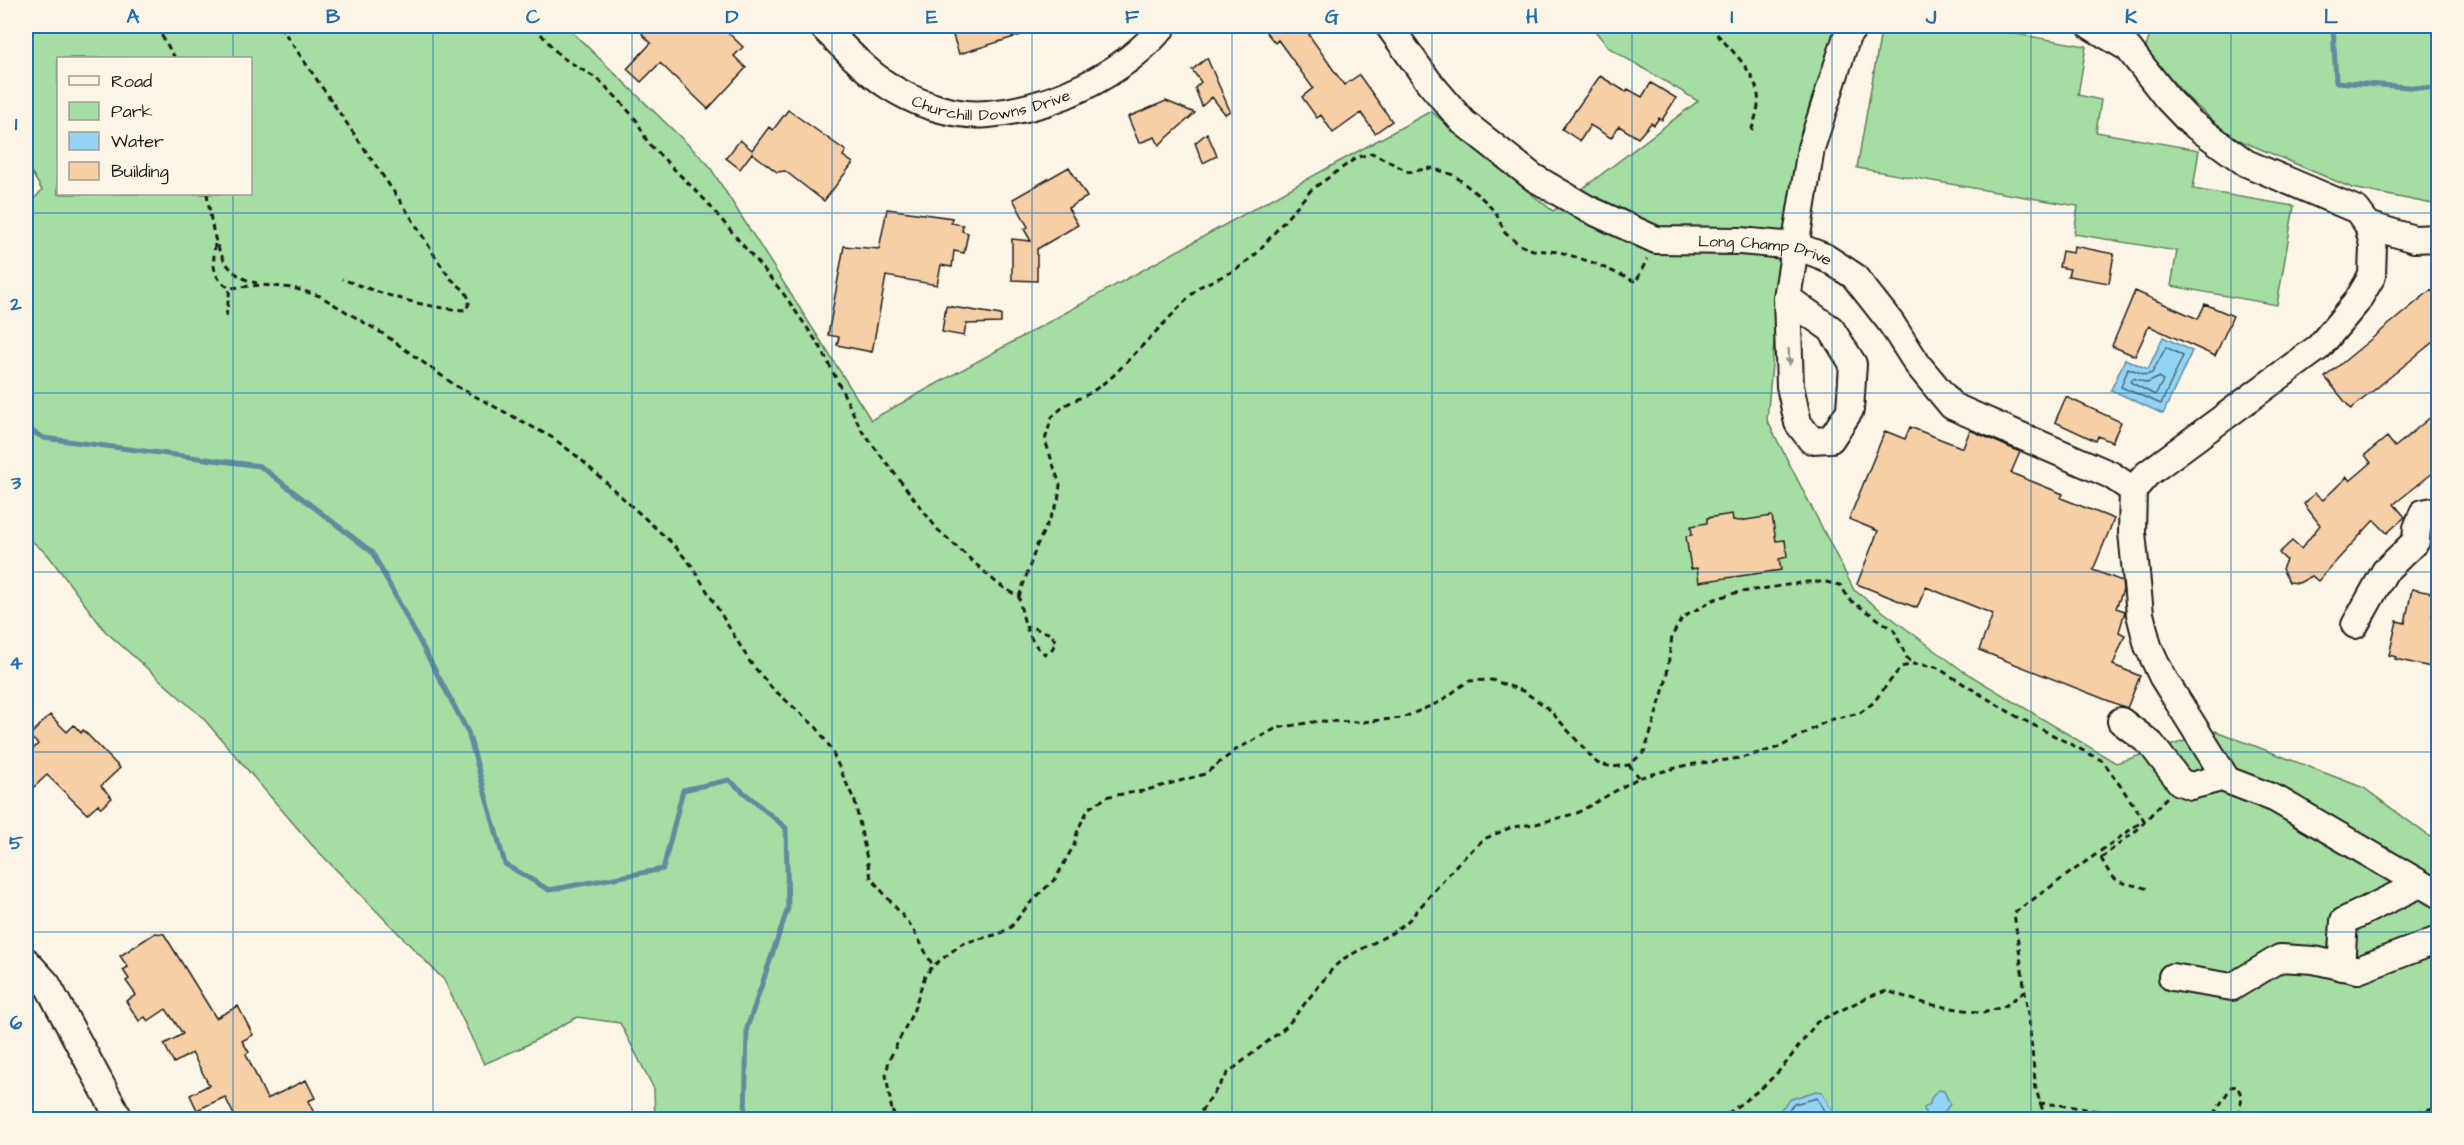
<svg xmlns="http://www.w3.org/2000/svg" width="2464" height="1145" font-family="'Architects Daughter',sans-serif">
<rect width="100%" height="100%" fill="#fcf5e5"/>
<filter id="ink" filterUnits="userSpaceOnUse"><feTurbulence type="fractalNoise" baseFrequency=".0167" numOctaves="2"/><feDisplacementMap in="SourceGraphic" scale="12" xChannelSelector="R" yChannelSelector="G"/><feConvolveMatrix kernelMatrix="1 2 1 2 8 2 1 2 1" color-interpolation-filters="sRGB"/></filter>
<g filter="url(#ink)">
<path fill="#a5dea3" stroke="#607d60" stroke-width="1.5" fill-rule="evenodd" d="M26,26H566L708,164L871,420L1431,111L1478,152L1553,211L1698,101L1609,48L1591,26H1837L1809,106L1782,253L1767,420L1854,590L1963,671L2116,763L2216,731L2364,788L2438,843V1119L655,1120L654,1089L620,1023L577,1017L523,1047L484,1064L444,980L311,844L203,718L105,631L48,555L26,536V208L42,190L26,163ZM58,58H250V194H58Z
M1882,26H1969L2086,46L2078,95L2101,100L2096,132L2199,150L2193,189L2294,206L2277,305L2171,286L2177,251L2074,234L2078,206L1857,168Z
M2153,26H2438V205L2352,188L2230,136L2187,97L2145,50Z"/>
<path fill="#93d4f5" stroke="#638a9e" stroke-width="1.5" d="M2163,337L2192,351L2163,414L2111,390L2125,359L2148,369Z
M1938,1090L1944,1091L1950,1104L1940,1119H1908L1926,1117L1924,1108L1930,1104L1931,1098Z
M1816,1091L1822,1092L1836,1119H1771L1791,1099Z"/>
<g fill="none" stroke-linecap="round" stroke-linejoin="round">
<path stroke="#4c6673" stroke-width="1.5" d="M2166,347L2183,356L2161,404L2121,387L2128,368L2146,375L2152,373Z
M2160,377L2163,381L2155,395L2130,382L2133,378L2147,383Z
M1779,1120L1794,1104L1817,1098L1829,1120"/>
<path stroke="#638a9e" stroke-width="5" d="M2333,26L2336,82L2438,89
M26,428L44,438L260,466L372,552L468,732L505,864L549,890L663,869L683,790L729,780L786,828L788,908L747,1028L745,1120"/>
</g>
<path fill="#f7cfa6" stroke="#1c1c1c" stroke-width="1.5" d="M650,26H721L743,47L734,56L746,68L708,109L660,63L641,82L627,69L651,43L642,34Z
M950,26H1044V28L959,54Z
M1261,26H1320L1309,35L1344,85L1359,75L1392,121L1375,133L1361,113L1333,133L1321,115L1317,118L1302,97L1313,88L1278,40L1275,43Z
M1207,58L1230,111L1225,114L1212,97L1202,106L1195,88L1201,82L1192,70Z
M1600,76L1626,92L1628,89L1642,97L1651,83L1676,98L1662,120L1659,118L1654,125L1651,123L1638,138L1619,126L1611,138L1590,125L1580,141L1562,129Z
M1166,101L1195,113L1159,145L1155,137L1139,143L1128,117Z
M788,110L846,151L843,156L853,163L824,201L785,171L777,172L752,153L740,169L726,158L740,140L752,150L769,127L773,130Z
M1207,133L1217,156L1203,163L1195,143Z
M1069,167L1087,197L1068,208L1078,225L1037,249V281L1012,280V239L1031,241L1024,229L1028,227L1013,199Z
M887,209L952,218L951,223L963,225L962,231L968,233L964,253L954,251L952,267L941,265L937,285L886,276L872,352L837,345L839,337L828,335L844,246L879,249Z
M2074,246L2114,254L2109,283L2068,276L2070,269L2059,267L2062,251L2073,253Z
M2431,290L2439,300V337L2351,409L2325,377Z
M2135,291L2198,319L2205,304L2233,316L2215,356L2149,326L2135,356L2112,346Z
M946,306L1001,315V323L966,324L964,336L942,332Z
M2066,397L2121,422L2112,442L2098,436L2096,441L2055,422Z
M2439,410V468L2394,504L2405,517L2387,533L2374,520L2318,581L2312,576L2299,583L2289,582L2282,569L2286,560L2279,553L2292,541L2301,549L2320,525L2304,504L2315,493L2323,500L2347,477L2350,481L2371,463L2365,455L2387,437L2395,447Z
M1910,427L1963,448L1970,430L2020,452L2011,473L2063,494L2061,498L2114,519L2093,570L2122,581L2123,590L2116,608L2125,611L2119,632L2125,635L2113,665L2140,676L2127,708L1979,650L1993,614L1926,587L1917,608L1857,584L1878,531L1849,519L1885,431L1905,439Z
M1732,514L1733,520L1739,521L1772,516L1776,541L1785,540L1787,557L1779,559L1781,570L1699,582L1697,568L1691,569L1686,536L1692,535L1691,526L1707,523V518Z
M2412,589L2436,594L2432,617L2439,619V637L2431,667L2395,659L2396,657L2389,655L2397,621L2405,623Z
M50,715L67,732L74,725L81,733L83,730L120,768L101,786L112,798L101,808L98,804L87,814L47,775L34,787L26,779V756L38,744L29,736Z
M155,933L164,934L216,1018L238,1006L253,1035L242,1041L249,1052L246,1054L267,1099L306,1080L315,1098L308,1101L317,1119H236L225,1097L197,1110L190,1095L209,1085L192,1053L174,1063L164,1044L183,1034L166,1009L148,1021L145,1017L139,1021L126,1001L136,995L126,981L129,979L123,970L128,967L120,956Z"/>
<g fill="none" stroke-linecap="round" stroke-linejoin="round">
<defs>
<g id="minor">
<path id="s1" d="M822,26C845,48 868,75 897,91C923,106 958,117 988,114C1051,109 1123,75 1163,26"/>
<path id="s2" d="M1389,26L1429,82L1463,122L1533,177L1586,208L1656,240L1740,241L1796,246L1825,257L1854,276L1891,323L1918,365L1952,406L2111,475L2133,490"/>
<path d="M2091,26L2128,48L2167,98L2190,122L2246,163L2357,210L2368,225L2373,245L2372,276L2356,303L2319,347L2147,474L2133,490L2132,532L2140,614L2148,646L2162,676L2227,780L2276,799L2438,894"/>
<path d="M2368,225L2414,239L2438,238"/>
<path d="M1787,298L1831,329L1853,364L1850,410L1831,439L1811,440L1798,423L1790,386L1787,298L1811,148L1847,36L1855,26"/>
<path d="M2355,625L2385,571L2416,541L2417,528L2423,513L2438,510"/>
<path d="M2121,721L2151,744L2180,782L2191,786L2225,777"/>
<path d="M26,961L47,984L120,1120"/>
<path d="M2341,967L2344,921L2420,884"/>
<path d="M2172,977L2232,987L2280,958L2314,960L2358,970L2438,940"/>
</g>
</defs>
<use href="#minor" stroke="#1c1c1c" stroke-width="30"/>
<path stroke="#1c1c1c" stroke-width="3" stroke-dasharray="6 4.5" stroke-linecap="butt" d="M156,26L175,58
M280,26L409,214L438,261L450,278L465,291L470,301L466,310C423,308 382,294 342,279
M534,26L560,56L599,80L619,100L637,121L648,143L705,200L783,293L821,348L862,431L938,530L998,584L1019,597C1022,616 1028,643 1045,654L1051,651L1056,642L1051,634L1028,626
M1710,26C1726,46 1754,68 1758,95C1760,107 1754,121 1751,132
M207,194C213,230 215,274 257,283
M215,244C213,263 211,278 230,288
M226,317L230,288L262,285L293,288L320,296L385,335L456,386L553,438L578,457L673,544L692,566L750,662L771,687L817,728L830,747L855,802L871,878L912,927L933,966
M1019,597L1037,545L1058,502L1060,485L1045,440L1052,417L1065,405L1092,392L1113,376L1199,287L1236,270L1255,255L1311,190L1356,158L1372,153L1409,172L1431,168L1454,175L1484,200L1496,213L1505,233L1520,245L1533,250L1560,252L1594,263L1636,282L1647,259
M1629,765L1639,777
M2101,858L2138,829L2167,797
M2101,858C2116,888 2120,880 2148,889
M2039,1103C2082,1106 2123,1118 2166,1120
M892,1111L898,1120
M890,1120L892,1111L886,1075L889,1060L913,1012L925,976L933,966L963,943L999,934L1011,927L1029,904L1056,878L1074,845L1078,829L1089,808L1109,796L1143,791L1205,774L1237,749L1277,728L1319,721L1362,722L1402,718L1440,702L1468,681L1492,680L1523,691L1548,708L1597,763L1612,767L1629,765L1644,752L1650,735L1666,681L1672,636L1682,618L1715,599L1735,593L1807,582H1826L1840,585L1850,600L1894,630L1907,658L1914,664
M1195,1120L1228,1073L1287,1026L1333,968L1343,959L1392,933L1409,920L1459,862L1484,839L1512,827L1536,824L1577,813L1638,778L1687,765L1741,758L1780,747L1829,720L1860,713L1873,703L1901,667L1915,664L1936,667L2014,715L2103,761L2144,820L2014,913L2029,1021L2036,1090L2046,1120
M1719,1120L1763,1087L1783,1067L1817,1022L1870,996L1887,991L1927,1004L1983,1013L2005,1006L2025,991
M2204,1120L2216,1111L2231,1087L2237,1086L2242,1097L2237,1120
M2213,1120H2226
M2327,1120H2377
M2386,1120L2438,1108"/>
<use href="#minor" stroke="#fcf5e5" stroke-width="26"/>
</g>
<defs><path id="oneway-solid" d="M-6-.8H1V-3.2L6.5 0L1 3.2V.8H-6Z" transform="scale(1.5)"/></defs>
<use fill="#97938b" href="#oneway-solid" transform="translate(1789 357) rotate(87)"/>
</g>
<path fill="none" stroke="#1f6fb2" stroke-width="1.5" stroke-opacity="0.55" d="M233,26V58M433,26V1120M632,26V1120M832,26V1120M1032,26V1120M1232,26V1120M1432,26V1120M1632,26V1120M1832,26V1120M2031,26V1120M2231,26V1120M233,194V1120M26,213H2438M26,393H2438M26,572H2438M26,752H2438M26,932H2438"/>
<g text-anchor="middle" stroke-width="4.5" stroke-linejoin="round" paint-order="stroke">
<g font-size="16" fill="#1c1c1c" stroke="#fcf5e5">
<text dy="6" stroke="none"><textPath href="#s1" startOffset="198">Churchill Downs Drive</textPath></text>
<text dy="6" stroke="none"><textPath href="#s2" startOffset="459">Long Champ Drive</textPath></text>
</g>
</g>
<rect width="2464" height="1145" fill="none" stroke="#fcf5e5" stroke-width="66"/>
<rect x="57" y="57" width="195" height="138" fill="#fcf5e5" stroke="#a29e95" stroke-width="1.5"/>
<rect x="69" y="76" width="30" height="9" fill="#fcf5e5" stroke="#a29e95" stroke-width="1.5"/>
<text x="111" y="87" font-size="18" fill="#1c1c1c">Road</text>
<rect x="69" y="102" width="30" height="18" fill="#a5dea3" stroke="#a29e95" stroke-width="1.5"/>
<text x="111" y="117" font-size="18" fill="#1c1c1c">Park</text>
<rect x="69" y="132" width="30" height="18" fill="#93d4f5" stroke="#a29e95" stroke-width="1.5"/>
<text x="111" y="147" font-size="18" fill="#1c1c1c">Water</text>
<rect x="69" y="162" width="30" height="18" fill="#f7cfa6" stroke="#a29e95" stroke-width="1.5"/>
<text x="111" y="177" font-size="18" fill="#1c1c1c">Building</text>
<rect x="33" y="33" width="2398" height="1079" fill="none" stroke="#1f6fb2" stroke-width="2"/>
<g font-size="20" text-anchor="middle" font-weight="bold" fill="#1f6fb2">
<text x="133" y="23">A</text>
<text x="333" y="23">B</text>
<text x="533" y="23">C</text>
<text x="732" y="23">D</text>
<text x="932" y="23">E</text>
<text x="1132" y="23">F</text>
<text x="1332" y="23">G</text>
<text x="1532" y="23">H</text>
<text x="1732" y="23">I</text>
<text x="1931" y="23">J</text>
<text x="2131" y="23">K</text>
<text x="2331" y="23">L</text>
<text x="16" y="130">1</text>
<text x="16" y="310">2</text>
<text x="16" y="489">3</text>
<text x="16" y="669">4</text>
<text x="16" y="849">5</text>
<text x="16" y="1029">6</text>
</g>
</svg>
